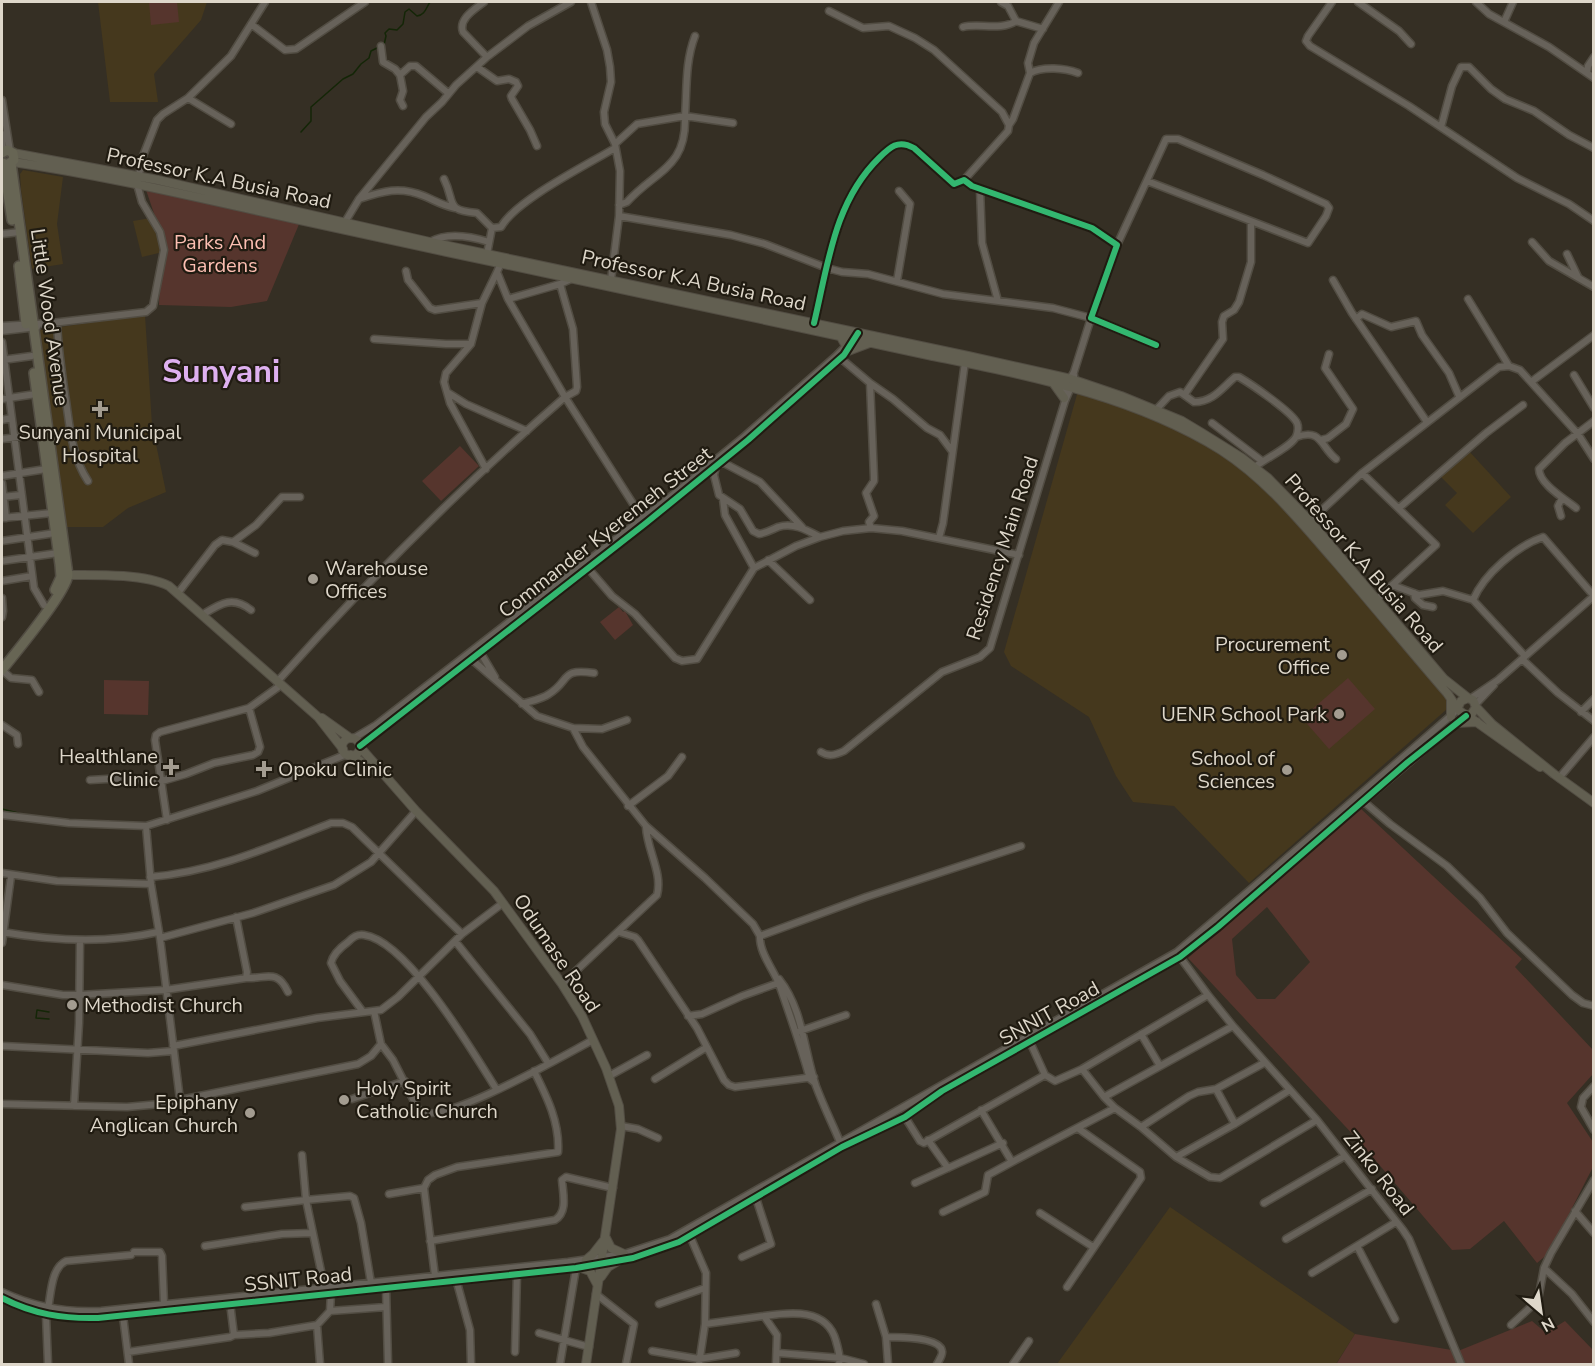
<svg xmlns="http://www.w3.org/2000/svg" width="1595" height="1366" font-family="'Nunito Sans',sans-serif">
<rect width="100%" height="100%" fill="#352f24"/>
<path fill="#45381d" d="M98,2H207L201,20L154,74L158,102H110Z
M23,170L63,177L57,224L63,264L32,269L21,190L20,174Z
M151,218L160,233L163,252L142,257L133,221Z
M145,315L152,425L166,492L128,508L103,527H67L53,444L39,330Z
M1078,391L1173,427L1223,452L1281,502L1455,702L1249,883L1174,806L1133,802L1116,776L1089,717L1011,666L1004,652Z
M1468,450L1511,497L1473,533L1445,505L1457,493L1440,476Z
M1170,1207L1355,1334L1336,1364H1057Z"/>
<path fill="#56352d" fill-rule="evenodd" d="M149,2H177L179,22L151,25Z
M143,181L302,217L267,301L231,307L159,305L161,234Z
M460,446L479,466L441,501L422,481Z
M619,607L623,612L625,611L633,625L615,640L600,622Z
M1348,678L1375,709L1329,749L1302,718Z
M104,680L149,681L148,715L104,714Z
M1360,808L1522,959L1515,967L1593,1050V1074L1567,1103L1593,1142V1167L1549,1253L1537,1263L1504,1221L1470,1249L1452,1250L1358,1140L1188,958ZM1267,907L1310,962L1275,999H1257L1236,975L1232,939Z
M1532,1321L1546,1333L1565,1321L1592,1349L1593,1364L1337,1363L1355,1334L1458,1351Z"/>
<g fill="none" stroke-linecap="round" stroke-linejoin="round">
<path stroke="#142607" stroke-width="1.5" d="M384,45L386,36L385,33L389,29L397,30L403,24L405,12L409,9L417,16C425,15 426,8 430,2
M301,132L311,121V107L343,79L353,74L361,64L369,58L371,51L377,48
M2,809L18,813
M49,1019L36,1018L37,1010L49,1012"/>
<defs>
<path id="minor" d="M484,2C475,9 458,19 463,32L487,57
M591,2L607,50L610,67L611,82L604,112L605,124L615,144L620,171L619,216L611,280
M1001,2L1008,6L1016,21L1043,29
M1332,2L1308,36L1306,41L1310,46L1409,106L1517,178L1569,204L1594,221
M1358,2L1399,31L1411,44
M1476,2L1489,14L1549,47L1594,78
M829,11L863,28L889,26L915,38L934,50L1002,112L1009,125L1008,131L964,180
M1504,22L1513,2
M251,24L285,50L296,49L365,2
M963,27C979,23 1001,31 1016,21
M381,46L383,62L395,69L400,75
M477,67L497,81L509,79L516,82L518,86L511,96L512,99L530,130L537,146
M1030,73C1043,66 1065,68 1078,73
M1587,73L1588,66L1594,57
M188,98L231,124
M2,100L10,151
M403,106L400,100L403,91L400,75L410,66H416L448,93
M1009,125L1013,119L1030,73L1028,63L1034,43L1059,2
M1441,127L1452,86L1461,67H1469L1491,89L1505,99L1534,111L1569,135L1594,148
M2,134L3,151
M615,144L637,124L685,116C687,89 685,62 695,36
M444,179C456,203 444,210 477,213L492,228
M980,189L982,243L998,301
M359,199C383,191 400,186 424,196C436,201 441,205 455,208
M619,205L627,202C656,170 687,168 685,116L733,123
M619,216L731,235L765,244L827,268L842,272L868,274L943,294L1053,308L1091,318L1074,372L1066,386L1065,400
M345,222L359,199L426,117L442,102L456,85L487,57L528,26L571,2
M2,234L20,232
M430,242C447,232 470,236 489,242
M1532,242L1549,261L1594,287
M1117,245L1166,139H1178L1263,175L1326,204L1329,208L1326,216L1308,243L1147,181
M487,254L492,228L501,227C516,200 587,165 615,148
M1567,254L1578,277
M406,271L408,280L430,308L435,310L482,303
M570,278L569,280L560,284L573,329L577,387L576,391L565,397L644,521
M1333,280L1352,313L1427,422
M897,281L910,204L899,191
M508,299L560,284
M1468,299L1509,366
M1356,319L1362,314L1391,327L1416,321L1422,335L1449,373L1459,396
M57,323C58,349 62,375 66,401C70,429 72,457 88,481
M814,323C828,265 834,202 879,158C890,147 898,139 914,148L954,184L964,180L972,186L1092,228L1117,245L1091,318L1156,345
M2,326L52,323L146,312L153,306L164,250L160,232L142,202L137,184L143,156L157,120L163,114L188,98L231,56L265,2
M2,331L37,327
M374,339L446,344H471
M2,342L34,588L44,605
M838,356L870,383L874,477V481L866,493L874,516L869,522L871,528
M2,360L32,356
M1574,375L1594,408
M1531,382L1594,335
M870,383L893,399L927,428L940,435L952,451
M447,392L466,404L527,431
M1185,394L1223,339L1222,322L1224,316L1234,310L1239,302L1251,262V222
M2,399L36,394
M1154,412L1169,396L1180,392L1194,402C1213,402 1222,388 1235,377H1239C1251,384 1292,412 1297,423C1299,428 1298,432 1296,437C1289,448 1266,458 1255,467
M2,420L11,418
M1212,423L1262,461
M1296,437C1322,428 1320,446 1336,459
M2,439L42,434
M1321,440L1328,438L1346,424L1353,409L1325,368L1329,354
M722,462L760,482L802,527
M716,466L714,475L719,495L740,509L753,531L759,534C766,533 771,530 778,527C793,522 807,530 820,537
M486,469L450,403L444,382L446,373L471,344L482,303L497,272
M1362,473L1436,545L1376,600
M2,476L46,469
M2,483L6,518
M2,497L21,495
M723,499L725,515L754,568
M1399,508L1486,433L1523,405
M1576,508C1565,499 1539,484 1539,469L1565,443L1594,421
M1561,516L1558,506L1562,498
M2,518L52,513
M1310,521L1362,473L1499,367L1509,366L1520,370L1578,434L1594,459
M939,538L943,523L965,362
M2,541L55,533
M233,542L256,525L282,497H300
M768,560L810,600
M2,561L58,553
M587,567L612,596L635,614L675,658L682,661L697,659L754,568L796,546L820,537L843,531L871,528L902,531L1019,555
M2,581L32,576
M1392,585L1419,595L1443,591L1473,600
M178,593L215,545L222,540L233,542L255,553
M1414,593L1415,598L1423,605L1433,607
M2,598L3,611L2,617
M202,615C220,604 232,595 251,610
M479,650L495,677
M1525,656L1473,600C1484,574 1517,546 1543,537L1594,596
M470,658L537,716L573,728L602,729L627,720
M1522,659L1558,693L1594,721
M2,670L11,678L32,680L39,692
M277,682C367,581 463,485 565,397L508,299L497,272L501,263
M1470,699L1498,680L1594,596
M522,704C531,701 542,699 549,694C571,680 560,668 594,673
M1475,705L1494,685
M1581,712L1594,699
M2,725L17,735L18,744
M573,728L583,747L646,826L705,878L753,924L760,936
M354,738L376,725L669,498L745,436L835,357L848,344
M360,746L646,523L748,440L844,355L857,337
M821,752C829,757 835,755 844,751L942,672L980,657L990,648L1065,401L1074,380V375
M1559,778L1594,737
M90,780L124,778L162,781L186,774L214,763L253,755L258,752L260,747L249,708
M1363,801L1390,824L1447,866L1480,898L1507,933L1572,995L1583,1003L1594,1006
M628,806L668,776L682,757
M2,815L69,823L146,826L257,791L347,754
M167,820L155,740L156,735L160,732L249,708L281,685
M146,826L151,884L160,938L180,1100
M2,873L57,881L151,884
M150,877C214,872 272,846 331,823H343L352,827L462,934
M2,932C54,941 106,944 158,932
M619,932L635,937L638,940L697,1028L724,1080L729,1085L735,1087L814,1077
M160,938L253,913L334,885L371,862L416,811
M455,941L530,1034L548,1063
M2,943L11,876
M246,978C266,979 277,968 288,992
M779,979C803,1009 804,1051 816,1086C823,1105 832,1123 840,1142
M562,984L657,895C663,873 647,850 646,827
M2,985L63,995H80L165,990L246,978L247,972L236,917
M363,1012L340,981L331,963C333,954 341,947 348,942C353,937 357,934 364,935C408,941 474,1054 497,1090
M688,1016L702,1014L742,996L781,982
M1233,1026L1317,1120L1403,1230L1409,1239L1461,1364
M800,1031L846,1015
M1141,1034L1160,1066
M1030,1042L1045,1075L1055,1081L1082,1069L1208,995L1180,957
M381,1044L393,1060L419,1111C441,1127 566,1054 593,1040
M2,1046L148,1053L173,1051
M173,1046L317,1018L381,1010L398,997L462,934L503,903
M1082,1069L1104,1097L1233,1026L1208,995
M609,1076L647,1055
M655,1079L707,1047
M815,1083L810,1079C801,1047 790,1015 779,984C773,969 759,952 760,936L866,897L1021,846
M1594,1086L1583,1098L1581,1107L1594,1130
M1216,1089L1235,1124L1290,1090
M1104,1097L1115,1108L1141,1127L1189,1096L1198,1092L1216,1089L1264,1063
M352,1099L405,1081
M2,1104L127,1107L160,1104L358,1064L371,1056L381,1044L374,1011
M74,1106L79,1023L80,940
M981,1110L1012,1162L1115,1108
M905,1117L920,1141L924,1143L1045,1075
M621,1126L638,1129L658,1138
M1141,1127L1176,1157L1235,1124
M928,1140L948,1168
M302,1155L306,1200
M1176,1157L1210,1177L1220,1178L1317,1120
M915,1183L1003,1143
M389,1194L424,1188
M306,1200L350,1196L354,1198L361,1223L371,1283
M1264,1203L1345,1156
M245,1207L306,1200L325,1290
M1575,1211L1594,1233
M943,1212L985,1192L988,1175L1012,1162
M1040,1213L1093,1247
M690,1236L706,1273L705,1324L699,1364
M1286,1239L1372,1189
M430,1241L555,1220C568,1212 563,1194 562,1180L566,1177L613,1188
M205,1246L282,1234L312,1233
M1357,1246L1395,1319
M134,1252H160L162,1256L164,1304
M742,1257L771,1244L756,1198
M1544,1268L1572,1294L1594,1322
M1312,1273L1396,1222
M435,1276L424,1188L428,1180L435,1175L457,1167L558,1152C560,1123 547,1097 534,1071
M456,1279L470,1330L471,1364
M386,1287L388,1364
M1067,1287L1141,1178L1140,1172L1079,1129
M2,1292C34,1307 65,1313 101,1311L568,1262L624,1254L670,1239L1177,952L1257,884L1454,713
M596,1294L634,1324L626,1364
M2,1298C33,1314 63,1319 98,1318L576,1268L633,1258L679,1242L842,1147L905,1117L942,1091L1180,957L1458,721
M659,1304L705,1288
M876,1304L886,1337L888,1364
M48,1309C51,1294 51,1268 66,1261L131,1255
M330,1311L386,1307
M46,1315L48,1364
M123,1316L129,1364
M764,1316C791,1312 827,1308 836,1341C838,1349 841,1356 839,1364
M705,1324L764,1316L777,1335L776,1364
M1511,1325L1535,1303L1539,1295L1544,1268L1551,1253L1594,1180
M539,1333L589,1347
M234,1335L269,1333L317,1325
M886,1337C898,1337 940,1337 942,1351C943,1355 939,1360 937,1364
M652,1351L699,1359L736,1353
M128,1352L230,1337L234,1335L230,1303
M515,1352L517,1273
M778,1353L841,1358L864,1364
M320,1364L317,1325L330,1311L331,1293
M560,1364L576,1268
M1013,1364L1029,1341"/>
<path id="major" d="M13,153L158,180L430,242L968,356L1071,379L1121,396L1182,421L1202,433L1242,458L1268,478L1310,521L1444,679L1468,698
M13,162C109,176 204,199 300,220C416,246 533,270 649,295C742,315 835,335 928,355C1029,376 1132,395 1221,450C1266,479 1299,520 1334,560C1372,604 1409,649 1447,693C1454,702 1459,717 1471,715L1476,707L1473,700L1468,698L1461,701L1458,707
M840,335L846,346
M848,351L872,342
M1054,384L1064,398
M63,575C92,575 143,573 169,586L318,717L343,749
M1476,707L1492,724L1554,774L1594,803
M1468,716L1540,767
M1451,717V699
M322,718L350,738
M1455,723L1477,722
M342 747a9 9 0 1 1 18 0a9 9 0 1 1-18 0Z
M360,747L416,811L494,891L562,984L582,1016L606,1068L619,1106L621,1129L586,1364
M351,755L378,773
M606,1238L611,1248L624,1254
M586,1260L593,1254L604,1240
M579,1267L590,1271L597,1284
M601,1277L608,1267L618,1261"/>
<path id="highway" d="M2,153L7,150L13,153L14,160L8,164
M3,163L12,220
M19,266L26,324
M34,373L60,565L61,577L55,590
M2,670C16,652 65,594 68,575L11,163"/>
</defs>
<use href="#minor" stroke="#524d43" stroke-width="9"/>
<use href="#major" stroke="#524d43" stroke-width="10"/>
<use href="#highway" stroke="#524d43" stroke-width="12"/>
<use href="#minor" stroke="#67625a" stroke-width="6"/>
<use href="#major" stroke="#625f51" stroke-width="8"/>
<use href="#highway" stroke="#676554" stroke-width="9"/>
<defs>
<path id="cycleway" d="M814,323C828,265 834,202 879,158C890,147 898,139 914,148L954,184L964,180L972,186L1092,228L1117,245L1091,318L1156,345
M360,746L646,523L748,440L844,355L858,333
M2,1298C33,1314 63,1319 98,1318L576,1268L633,1258L679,1242L842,1147L905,1117L942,1091L1180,957L1218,927L1408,762L1466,716"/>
</defs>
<use href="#cycleway" stroke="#201b11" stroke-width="10"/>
<use href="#cycleway" stroke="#33b770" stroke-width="6"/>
</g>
<g fill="#a39c90" stroke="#201b11" stroke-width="2">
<path d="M97 400h6v6h6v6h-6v6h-6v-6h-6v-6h6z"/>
<circle cx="313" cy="579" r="6"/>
<circle cx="1342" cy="655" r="6"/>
<circle cx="1339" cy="714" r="6"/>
<path d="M168 758h6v6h6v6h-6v6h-6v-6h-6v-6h6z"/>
<path d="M261 760h6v6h6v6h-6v6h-6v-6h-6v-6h6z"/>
<circle cx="1287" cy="770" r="6"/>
<circle cx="72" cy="1005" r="6"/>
<circle cx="344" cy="1100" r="6"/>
<circle cx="250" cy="1113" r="6"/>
</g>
<g text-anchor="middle" stroke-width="4.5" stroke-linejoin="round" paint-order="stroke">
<g font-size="20" fill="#ded7ca" stroke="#201b11">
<text transform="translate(219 178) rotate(12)" y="7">Professor K.A Busia Road</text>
<text transform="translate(694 280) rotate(12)" y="7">Professor K.A Busia Road</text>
<text transform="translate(50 317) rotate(82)" y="7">Little Wood Avenue</text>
<text transform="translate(605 532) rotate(-38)" y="7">Commander Kyeremeh Street</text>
<text transform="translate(1002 548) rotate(-72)" y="7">Residency Main Road</text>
<text transform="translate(1364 563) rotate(49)" y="7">Professor K.A Busia Road</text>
<text transform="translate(557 953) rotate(56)" y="7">Odumase Road</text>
<text transform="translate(1049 1013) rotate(-29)" y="7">SNNIT Road</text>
<text transform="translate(1379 1173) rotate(52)" y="7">Zinko Road</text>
<text transform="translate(298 1279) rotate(-6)" y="7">SSNIT Road</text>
</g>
<g font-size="20" fill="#fcbfb2" stroke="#201b11">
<text x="220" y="249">Parks And<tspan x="220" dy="23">Gardens</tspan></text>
</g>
<g font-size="20" fill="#ded7ca" stroke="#201b11" text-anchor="end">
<text x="100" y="439" text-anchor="middle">Sunyani Municipal<tspan x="100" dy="23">Hospital</tspan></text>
<text x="325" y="575" text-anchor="start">Warehouse<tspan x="325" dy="23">Offices</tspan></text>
<text x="1330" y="651">Procurement<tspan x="1330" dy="23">Office</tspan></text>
<text x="1327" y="721">UENR School Park</text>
<text x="158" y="763">Healthlane<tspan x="158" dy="23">Clinic</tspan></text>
<text x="1275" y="765">School of<tspan x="1275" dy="23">Sciences</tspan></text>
<text x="278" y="776" text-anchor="start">Opoku Clinic</text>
<text x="84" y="1012" text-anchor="start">Methodist Church</text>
<text x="356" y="1095" text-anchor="start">Holy Spirit<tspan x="356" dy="23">Catholic Church</tspan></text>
<text x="238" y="1109">Epiphany<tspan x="238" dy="23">Anglican Church</tspan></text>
</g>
<g font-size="32" font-weight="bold" fill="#deb0f0" stroke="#201b11">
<text x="221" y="382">Sunyani</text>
</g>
</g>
<rect width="1595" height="1366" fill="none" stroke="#ded7ca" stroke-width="6"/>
<g transform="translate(1541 1312) rotate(151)" stroke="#201b11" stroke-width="4.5" paint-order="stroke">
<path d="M0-4.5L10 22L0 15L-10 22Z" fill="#ded7ca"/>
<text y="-9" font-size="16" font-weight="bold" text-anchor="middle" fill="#ded7ca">N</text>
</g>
</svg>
